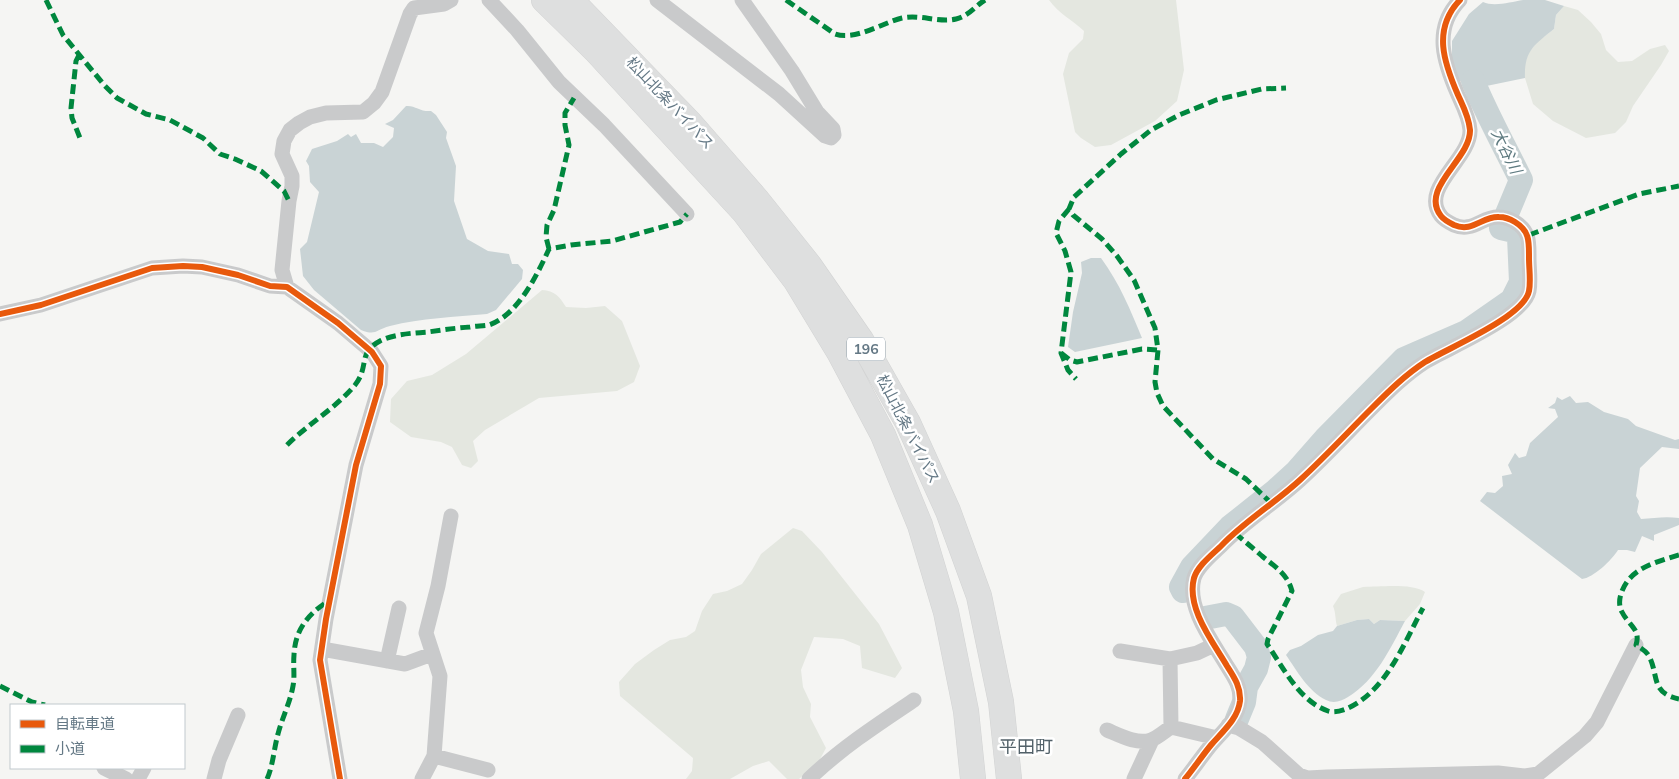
<svg xmlns="http://www.w3.org/2000/svg" width="1679" height="779" font-family="Mulish,'Noto Sans JP',sans-serif">
<rect width="100%" height="100%" fill="#f5f5f3"/>
<path fill="#e4e7e0" d="M1049,0H1176L1184,70L1177,101L1155,121L1111,145L1095,147L1081,138L1075,132L1063,74L1069,53L1083,39L1084,31C1071,19 1059,14 1049,0Z
M1564,6L1578,10L1591,22L1601,34L1606,50L1618,62L1632,61L1650,49L1665,45L1669,51L1661,65L1633,106L1626,122L1615,133L1586,138L1553,121L1533,104L1525,78L1524,64L1527,55L1538,41L1554,29L1556,15Z
M542,290C555,291 559,296 566,307L586,308L605,306L622,321L640,366L634,382L617,391L539,398L485,430L473,441L478,461L471,468L462,465L452,447L441,442L411,437L390,422L391,399L407,381L432,375L466,354Z
M793,528L802,531L822,552L879,624L902,668L895,678L862,668L860,646L843,639L814,637L801,670L803,687L811,704L810,717L826,748L819,761L799,779H787L769,761L753,766L730,779H686L692,771L693,758L620,696L619,682L635,664L654,650L670,640L686,637L695,631L702,611L713,594L727,591L742,584L752,570L761,554Z
M1363,587C1380,587 1412,583 1425,592L1420,604L1405,621L1380,620L1374,624L1369,619L1357,620L1337,626C1335,619 1336,613 1333,606L1341,594Z"/>
<path fill="#c9d3d5" d="M1523,0H1545L1564,6L1556,15L1554,29C1534,45 1524,51 1525,78L1467,90L1458,78L1452,61V41L1469,14L1483,2C1494,7 1511,2 1523,0Z
M406,106C415,105 420,112 431,111L436,115L447,132L446,138L456,166L454,201L467,239L488,251L509,254L512,264H518L523,270L522,279L496,310L487,314C455,317 421,318 390,326C375,330 376,336 361,330L314,290L303,276L300,249L307,242L319,192L310,182L309,166L306,161L312,149L337,141L348,134L351,137L356,134L361,143H374L383,147L393,137L394,128L385,124L393,120Z
M1091,258H1101C1120,284 1130,309 1142,338L1075,352L1068,347L1073,312L1082,273L1081,262Z
M1570,396L1576,403L1588,402L1604,412L1628,419L1636,426L1675,440L1679,439V449L1662,447L1640,468L1636,496L1639,501L1637,512L1641,519C1654,518 1666,516 1679,518V525L1654,535V541L1642,536L1635,552L1627,550H1618C1612,560 1593,578 1582,579L1480,501L1487,492L1495,493L1503,486L1502,476L1512,474L1508,465L1515,453L1519,458L1526,456L1530,443L1558,417L1555,409L1548,408L1555,403L1557,397L1562,400Z
M1369,619L1374,624L1380,620L1405,621C1390,649 1376,680 1348,697C1341,701 1334,704 1326,700C1308,691 1297,671 1286,655L1290,650L1301,646L1318,635L1333,631L1337,626L1357,620Z"/>
<g fill="none" stroke-linecap="round" stroke-linejoin="round">
<path stroke="#c9d3d5" stroke-width="24" d="M1183,591L1181,587L1192,567L1230,527L1274,492L1297,471L1326,438L1404,359L1466,332L1512,300L1521,282L1519,237L1514,231L1501,228L1521,180C1505,147 1487,115 1473,81
M1205,618L1226,614L1233,617L1256,647L1259,657L1256,669L1246,687L1244,702L1237,719"/>
<defs>
<path id="trunk" d="M544,0L596,51L744,212L796,281L839,352L883,435L920,525L946,612L966,711L973,779
M571,0L690,123L758,201L809,265L861,340L908,423L948,511L979,596L1001,702L1009,779"/>
</defs>
<use href="#trunk" stroke="#d2d3d3" stroke-width="26"/>
<path stroke="#c9cacb" stroke-width="15" d="M489,0L517,30L559,82L604,125L687,214
M657,0L779,94L825,136L831,138L834,135L833,129L817,112L792,71L742,0
M287,287L282,270L289,201L292,186V176L282,154L284,141L290,130L299,123L310,117L326,113L363,112L374,103L382,92L410,14L414,8L444,4L451,0
M0,314L41,305L152,268L183,266L202,267L238,275L270,286L287,287L338,323L372,352L381,366L380,384L356,465L326,619L320,660L340,779
M322,649L405,664L432,654
M1120,651L1170,659L1197,653L1214,645
M1170,659L1171,727
M387,661L399,608
M1228,725L1239,728L1262,742L1299,775L1308,778L1327,777L1498,773L1524,776L1538,774L1585,736L1597,722L1636,645
M1107,730C1119,735 1137,745 1151,740C1157,738 1165,731 1171,727L1217,738
M434,756L488,770
M104,768L126,779
M138,779L144,768
M214,779L219,760L238,715
M422,779L434,756L440,676L426,633L438,586L451,516
M809,779C840,749 878,724 914,700
M1134,779L1152,740
M1185,779C1194,768 1202,756 1211,745C1222,732 1238,719 1240,701C1241,687 1234,677 1227,666C1213,642 1186,608 1194,578C1198,565 1213,554 1222,545C1245,521 1275,503 1300,480C1325,457 1348,432 1372,408C1389,391 1405,375 1425,362C1448,348 1524,317 1529,291C1531,281 1529,269 1529,258C1529,242 1530,231 1515,222C1510,219 1505,217 1499,217C1482,216 1473,233 1454,225C1450,223 1444,220 1441,216C1419,188 1471,159 1470,130C1469,117 1463,106 1458,95C1444,63 1432,29 1460,0"/>
<use href="#trunk" stroke="#dedfdf" stroke-width="25"/>
<path stroke="#00873e" stroke-width="5" stroke-dasharray="10 5" stroke-linecap="butt" d="M46,0L63,35L105,86L117,98L146,114L170,120L203,138L220,154L235,159L261,171L284,191L289,201
M786,0L835,34C855,41 882,23 902,18C920,14 938,23 956,19C969,16 975,6 985,0
M79,55L76,61L71,108L72,118L80,138
M1069,209L1059,221L1056,233L1065,251L1071,272L1061,353L1068,370L1076,379
M1529,235L1639,194L1679,186
M549,249L546,237L547,225L554,210L569,145L565,125V113L574,98
M1061,353L1070,360L1077,362L1142,349L1158,350
M287,445C308,424 336,408 355,385C370,366 357,353 380,341C394,334 413,333 428,332C442,330 456,328 470,327C476,326 483,326 489,325C518,315 537,275 549,249L571,245L612,241L680,222L687,214
M1272,504L1246,479L1213,459L1163,406L1157,393L1155,382L1158,350L1155,328L1134,280L1117,256L1102,239L1073,215L1069,209L1074,197L1121,154L1151,130L1179,115L1216,100L1262,89L1286,88
M1235,533C1244,541 1253,548 1262,556C1275,567 1287,573 1292,591L1268,639L1267,644C1283,667 1299,701 1328,711C1333,713 1341,711 1346,709C1386,692 1404,643 1423,608
M1679,555C1656,562 1629,568 1621,594C1619,600 1619,607 1622,612C1629,626 1641,629 1636,645C1641,648 1646,651 1649,656C1659,675 1650,693 1679,699
M0,686L32,702L45,705
M267,779C273,766 274,748 278,734C282,718 290,703 293,686C295,676 293,666 294,655C295,629 309,613 330,600"/>
<defs>
<path id="cycleway" d="M0,314L41,305L152,268L183,266L202,267L238,275L270,286L287,287L338,323L372,352L381,366L380,384L356,465L326,619L320,660L340,779
M1185,779C1194,768 1202,756 1211,745C1222,732 1238,719 1240,701C1241,687 1234,677 1227,666C1213,642 1186,608 1194,578C1198,565 1213,554 1222,545C1245,521 1275,503 1300,480C1325,457 1348,432 1372,408C1389,391 1405,375 1425,362C1448,348 1524,317 1529,291C1531,281 1529,269 1529,258C1529,242 1530,231 1515,222C1510,219 1505,217 1499,217C1482,216 1473,233 1454,225C1450,223 1444,220 1441,216C1419,188 1471,159 1470,130C1469,117 1463,106 1458,95C1444,63 1432,29 1460,0"/>
</defs>
<use href="#cycleway" stroke="#fff" stroke-width="9"/>
<use href="#cycleway" stroke="#e8590c" stroke-width="6"/>
</g>
<g text-anchor="middle" stroke-width="5" stroke-linejoin="round" paint-order="stroke">
<rect fill="#fff" stroke="#92a0aa" stroke-width="1" x="847" y="337.5" width="38" height="23" rx="4"/>
<g font-size="14" font-weight="bold" fill="#647885">
<text x="866" y="354">196</text>
</g>
<g font-size="15" fill="#647885" stroke="#fff">
<text transform="translate(670 103) rotate(47)" y="5">松山北条バイパス</text>
<text transform="translate(908 429) rotate(63)" y="5">松山北条バイパス</text>
</g>
<g font-size="16" font-style="italic" fill="#5f7b81" stroke="#fff">
<text transform="translate(1507 151) rotate(64)" y="6">大谷川</text>
</g>
<g font-size="18" fill="#526169" stroke="#fff">
<text x="1026" y="753">平田町</text>
</g>
</g>
<rect x="10" y="704" width="175" height="65" fill="#ffffff" stroke="#c1c9ce"/>
<rect x="20" y="720" width="25" height="8" fill="#e8590c" stroke="#c1c9ce"/>
<text x="55" y="729" font-size="15" fill="#647885">自転車道</text>
<rect x="20" y="745" width="25" height="8" fill="#00873e" stroke="#c1c9ce"/>
<text x="55" y="754" font-size="15" fill="#647885">小道</text>
</svg>
